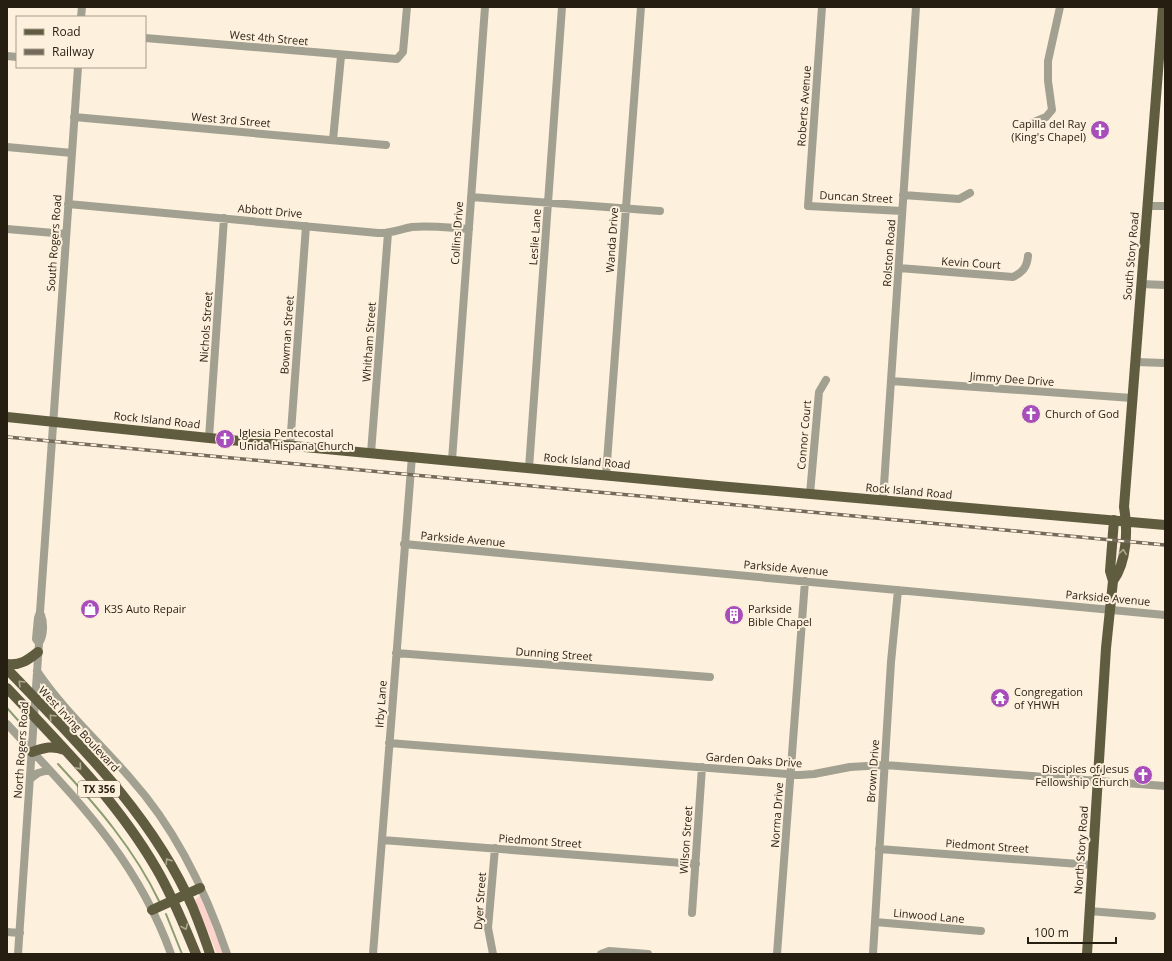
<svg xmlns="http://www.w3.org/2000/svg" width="1172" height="961" font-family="'Open Sans',sans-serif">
<rect width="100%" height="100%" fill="#fdf0dc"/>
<path fill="#fdd3cc" d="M199,896H201L223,954H217L195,900Z"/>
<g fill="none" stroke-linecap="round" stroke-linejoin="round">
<path stroke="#8d9d72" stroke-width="2" d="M7,708L24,727
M58,764C97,806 134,849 159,901
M166,914L182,954"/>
<path stroke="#a2a090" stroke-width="8" d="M822,7L808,206L902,211
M81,17L82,7
M145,38L397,59L403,52L407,7
M7,56L17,57
M74,117L386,145
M1034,122L1046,117L1052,110L1048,81V61L1060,7
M333,140L341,56
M7,147L72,153
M903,195L959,199L970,193
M471,197L660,211
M68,204L378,233C390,234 400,229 412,227C431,225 450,228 469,229
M1147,206H1165
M7,229L66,234
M899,268L1013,277C1023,272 1027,267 1028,256
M1141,284L1165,285
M1135,362L1165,363
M891,381L1132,398
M209,438L224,218
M290,446L306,226
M371,453L388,233
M452,460L485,7
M529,468L562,7
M606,475L641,7
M810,494L819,392L826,380
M883,500L916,7
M404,544L1165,615
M39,643L36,639L38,618L40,612L78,67
M396,653L710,677
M37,671C63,710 100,743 131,779C175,828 206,892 227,954
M7,724C75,798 136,857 171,954
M389,743L800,775L814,774L850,767L885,765L1165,786
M30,779L38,773L49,770
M382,840L696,864
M879,849L1092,865
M1089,911L1152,916
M692,913L702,767
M875,922L981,931
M7,932L20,933
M18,954L39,643C44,635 44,623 41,615
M373,954L412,456
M493,954L488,928L495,848
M601,954L609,951L648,954
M777,954L805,581
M873,954L891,662L898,590"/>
<path stroke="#605c40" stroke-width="10" d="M7,417L209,438L718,486L1165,525
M1113,581C1127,562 1128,529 1124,507L1163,7
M7,664C20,666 28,660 38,652
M7,669C76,741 153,815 193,908C199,923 205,939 210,954
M7,688C60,744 117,801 156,868C172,895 184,925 196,954
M32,752C44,748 52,745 64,750
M152,910L200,888
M1087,954L1106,648L1113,581L1110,571L1114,520"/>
<defs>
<path id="rail" d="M7,437L1165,545"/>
</defs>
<use href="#rail" stroke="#746a5b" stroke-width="3.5"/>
<use href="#rail" stroke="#fdf0dc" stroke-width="2" stroke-dasharray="6" stroke-linecap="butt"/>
</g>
<defs><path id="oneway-chevron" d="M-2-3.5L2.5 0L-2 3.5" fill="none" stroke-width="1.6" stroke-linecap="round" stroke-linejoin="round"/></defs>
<g stroke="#aea68e">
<use href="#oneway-chevron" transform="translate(1123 552) rotate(-83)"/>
<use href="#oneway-chevron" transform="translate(21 683) rotate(-134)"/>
<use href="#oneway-chevron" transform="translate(52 717) rotate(-133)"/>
<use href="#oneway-chevron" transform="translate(79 767) rotate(48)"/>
<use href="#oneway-chevron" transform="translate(168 861) rotate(-122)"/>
<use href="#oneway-chevron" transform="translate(185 927) rotate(67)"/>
</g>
<defs>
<symbol id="church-disc" viewBox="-11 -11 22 22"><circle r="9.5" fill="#a74eba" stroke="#fdf0dc"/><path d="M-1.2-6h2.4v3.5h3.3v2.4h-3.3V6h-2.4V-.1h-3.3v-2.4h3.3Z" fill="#fff"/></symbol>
<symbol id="shop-disc" viewBox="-11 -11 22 22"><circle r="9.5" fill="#a74eba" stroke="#fdf0dc"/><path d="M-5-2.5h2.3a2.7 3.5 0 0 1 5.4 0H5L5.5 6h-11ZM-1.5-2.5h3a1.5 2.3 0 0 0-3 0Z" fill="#fff"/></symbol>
<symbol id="building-disc" viewBox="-11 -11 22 22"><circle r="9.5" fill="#a74eba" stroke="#fdf0dc"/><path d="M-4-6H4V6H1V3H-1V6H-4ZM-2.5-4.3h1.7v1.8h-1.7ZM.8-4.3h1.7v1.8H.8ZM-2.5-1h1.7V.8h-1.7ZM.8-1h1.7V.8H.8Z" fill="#fff"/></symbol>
<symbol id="temple-disc" viewBox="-11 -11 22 22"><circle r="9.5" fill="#a74eba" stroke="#fdf0dc"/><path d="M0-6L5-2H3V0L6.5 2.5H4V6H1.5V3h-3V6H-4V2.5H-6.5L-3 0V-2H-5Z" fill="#fff"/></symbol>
</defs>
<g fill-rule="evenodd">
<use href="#church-disc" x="1089" y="119" width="22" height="22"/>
<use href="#church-disc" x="1020" y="403" width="22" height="22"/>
<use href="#church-disc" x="214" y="428" width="22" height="22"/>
<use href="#shop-disc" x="79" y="598" width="22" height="22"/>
<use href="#building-disc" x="723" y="604" width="22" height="22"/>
<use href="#temple-disc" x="989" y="687" width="22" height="22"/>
<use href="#church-disc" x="1132" y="764" width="22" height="22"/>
</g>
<g text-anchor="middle" stroke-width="4" stroke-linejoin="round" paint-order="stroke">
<rect fill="#fdf0dc" stroke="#675d4f" stroke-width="1" x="78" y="781" width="42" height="16" rx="3"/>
<g font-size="10" font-weight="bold" fill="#271e12">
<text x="99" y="793">TX 356</text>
</g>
<g font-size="11" fill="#271e12" stroke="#fdf0dc">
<text transform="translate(269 38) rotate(5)" y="4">West 4th Street</text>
<text transform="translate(804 106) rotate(-86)" y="4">Roberts Avenue</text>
<text transform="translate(231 120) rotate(5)" y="4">West 3rd Street</text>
<text transform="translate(856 197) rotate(3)" y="4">Duncan Street</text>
<text transform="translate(270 211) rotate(5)" y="4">Abbott Drive</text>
<text transform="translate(457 233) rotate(-86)" y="4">Collins Drive</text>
<text transform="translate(535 237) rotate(-86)" y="4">Leslie Lane</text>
<text transform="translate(612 240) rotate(-86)" y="4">Wanda Drive</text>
<text transform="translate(54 243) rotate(-86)" y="4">South Rogers Road</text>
<text transform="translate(889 253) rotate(-86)" y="4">Rolston Road</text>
<text transform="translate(1131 256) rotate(-85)" y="4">South Story Road</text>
<text transform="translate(971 263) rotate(4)" y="4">Kevin Court</text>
<text transform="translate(206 327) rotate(-86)" y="4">Nichols Street</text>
<text transform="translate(287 335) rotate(-86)" y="4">Bowman Street</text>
<text transform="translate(369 342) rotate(-86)" y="4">Whitham Street</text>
<text transform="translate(1012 379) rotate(4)" y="4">Jimmy Dee Drive</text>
<text transform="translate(157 420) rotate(6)" y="4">Rock Island Road</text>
<text transform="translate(804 435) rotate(-85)" y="4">Connor Court</text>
<text transform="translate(587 461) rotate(5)" y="4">Rock Island Road</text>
<text transform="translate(909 491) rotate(5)" y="4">Rock Island Road</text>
<text transform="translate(463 539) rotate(5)" y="4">Parkside Avenue</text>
<text transform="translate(786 568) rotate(5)" y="4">Parkside Avenue</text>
<text transform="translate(1108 598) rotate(5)" y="4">Parkside Avenue</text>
<text transform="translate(554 654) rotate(4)" y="4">Dunning Street</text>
<text transform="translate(381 704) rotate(-86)" y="4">Irby Lane</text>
<text transform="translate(79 729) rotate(47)" y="4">West Irving Boulevard</text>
<text transform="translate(21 750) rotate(-86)" y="4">North Rogers Road</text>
<text transform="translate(754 760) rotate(4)" y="4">Garden Oaks Drive</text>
<text transform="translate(873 771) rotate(-86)" y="4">Brown Drive</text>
<text transform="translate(777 815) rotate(-86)" y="4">Norma Drive</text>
<text transform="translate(686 840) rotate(-86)" y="4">Wilson Street</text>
<text transform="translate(540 841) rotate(4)" y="4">Piedmont Street</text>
<text transform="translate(987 846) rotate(4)" y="4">Piedmont Street</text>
<text transform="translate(1081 850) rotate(-86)" y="4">North Story Road</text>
<text transform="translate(480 901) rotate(-86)" y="4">Dyer Street</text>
<text transform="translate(929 916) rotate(5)" y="4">Linwood Lane</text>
</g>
<g font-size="11" fill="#271e12" stroke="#fdf0dc" text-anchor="start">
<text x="1086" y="128" text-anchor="end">Capilla del Ray<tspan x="1086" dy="13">(King's Chapel)</tspan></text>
<text x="1045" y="418">Church of God</text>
<text x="239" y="437">Iglesia Pentecostal<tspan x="239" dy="13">Unida Hispana Church</tspan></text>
<text x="104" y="613">K3S Auto Repair</text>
<text x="748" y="613">Parkside<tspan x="748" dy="13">Bible Chapel</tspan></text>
<text x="1014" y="696">Congregation<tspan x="1014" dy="13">of YHWH</tspan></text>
<text x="1129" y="773" text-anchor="end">Disciples of Jesus<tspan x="1129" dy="13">Fellowship Church</tspan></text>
</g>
</g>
<rect width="1172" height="961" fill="none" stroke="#271e12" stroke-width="16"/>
<rect x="16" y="16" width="130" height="52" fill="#fdf0dc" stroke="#a79c8b"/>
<rect x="24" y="29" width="20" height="6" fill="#605c40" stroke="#a79c8b"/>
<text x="52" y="36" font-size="12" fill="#271e12">Road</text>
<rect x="24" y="49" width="20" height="6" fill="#746a5b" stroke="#a79c8b"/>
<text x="52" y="56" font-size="12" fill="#271e12">Railway</text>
<path d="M1028 937v6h88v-6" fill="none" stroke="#271e12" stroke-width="2"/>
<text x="1034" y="937" font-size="12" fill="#271e12" stroke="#fdf0dc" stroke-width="3" paint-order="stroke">100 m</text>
</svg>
